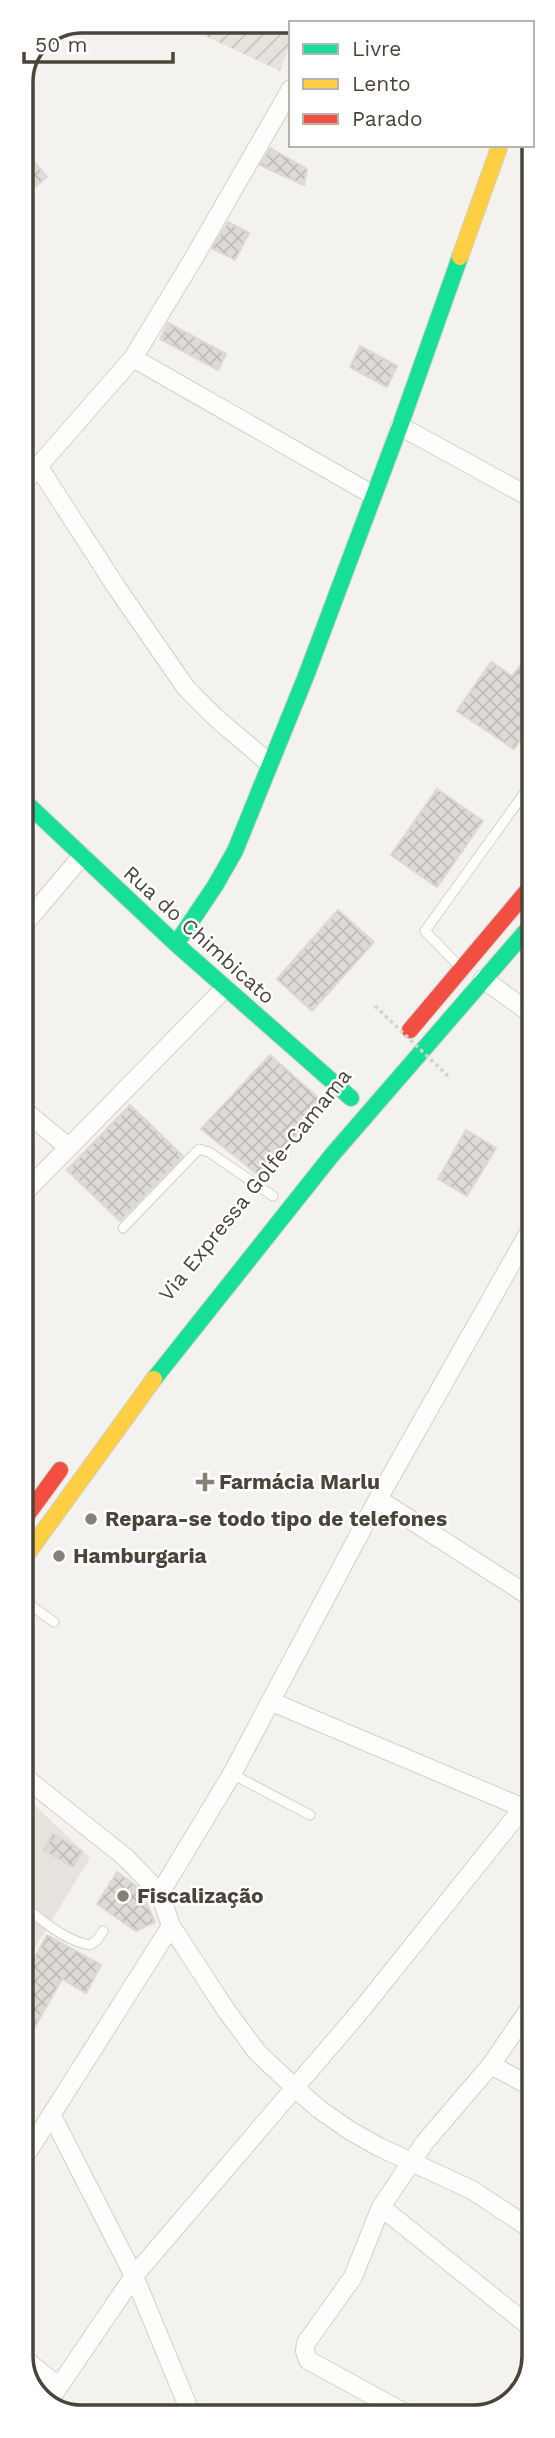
<svg xmlns="http://www.w3.org/2000/svg" width="555" height="2438" font-family="'Work Sans',sans-serif">
<defs>
<pattern id="industrial-furrows" width="10" height="10" patternUnits="userSpaceOnUse" patternTransform="scale(1.75)"><rect width="10" height="10" fill="#e6e2de"/><path d="M-1 1l2-2M0 10L10 0M9 11l2-2" fill="none" stroke="#c7c3bf"/></pattern>
<pattern id="building-cross-hatch" width="8" height="8" patternUnits="userSpaceOnUse" patternTransform="scale(1.75)"><rect width="8" height="8" fill="#dedbd6"/><path d="M0 0l8 8M0 8l8-8" fill="none" stroke="#c0bdb8"/></pattern>
</defs>
<rect width="100%" height="100%" fill="#f4f2ee"/>
<path fill="url(#industrial-furrows)" d="M173,21H298L291,23V41L280,71Z"/>
<path fill="#e6e3df" d="M22,1793L90,1858L22,1969Z"/>
<path fill="url(#building-cross-hatch)" stroke="#dcd9d4" stroke-width="2" d="M21,146L47,177L21,199Z
M270,148L307,169L304,185L260,165Z
M228,222L249,233L235,260L212,248Z
M168,323L226,354L218,370L160,339Z
M360,346L397,366L387,387L350,367Z
M533,649V721L514,749L457,711L491,662L512,676Z
M437,789L483,821L437,887L391,855Z
M338,910L374,942L312,1011L277,979Z
M270,1055L323,1102L262,1178L201,1129Z
M130,1105L183,1156L120,1221L67,1170Z
M466,1130L496,1148L467,1196L438,1179Z
M53,1834L82,1851L73,1867L43,1850Z
M117,1872L140,1889L155,1922L136,1931L97,1904Z
M47,1935L101,1965L86,1993L62,1979L22,2050V1981Z"/>
<g fill="none" stroke-linecap="round" stroke-linejoin="round">
<defs>
<path id="lane" d="M457,964L425,931L533,781
M123,1228L199,1149L209,1152L273,1196
M22,1599L54,1622
M232,1774L310,1815
M22,1905C42,1920 65,1941 90,1945L97,1940L103,1931"/>
<path id="street" d="M319,23L320,21
M532,82L533,83
M133,358L373,495
M400,426L533,499
M38,466L117,588L186,688L216,718L269,763
M21,486L133,358L192,261L291,89
M21,928L82,856
M483,979L533,1015
M21,1108L67,1146
M22,1195L225,988
M378,1499L534,1599
M272,1702L533,1812
M22,1775L125,1857L160,1893L171,1926L226,2010L257,2052L294,2087L319,2109L349,2130L379,2147L472,2190L534,2231
M160,1893L232,1774L378,1499L533,1225
M491,2065L534,2088
M51,2114L134,2276L192,2416
M22,2161L171,1926
M381,2207L534,2330
M22,2357L58,2386
M47,2404L134,2276L362,2009L534,1794
M410,2416L308,2360L305,2351L306,2343L353,2277L381,2207L425,2142L491,2065L534,2002"/>
<path id="fast" d="M21,798L176,944L351,1098
M176,944L215,886L235,851L306,676L400,426L460,257
M154,1379L332,1155L533,923"/>
<path id="slow" d="M460,257L500,145
M22,1561L154,1379"/>
<path id="jam" d="M410,1030L533,884
M22,1522L60,1470"/>
</defs>
<use href="#lane" stroke="#d2d0cb" stroke-width="11"/>
<use href="#street" stroke="#d2d0cb" stroke-width="20"/>
<use href="#fast" stroke="#d3cfc5" stroke-width="18"/>
<use href="#slow" stroke="#d3cfc5" stroke-width="18"/>
<use href="#jam" stroke="#d3cfc5" stroke-width="18"/>
<use href="#lane" stroke="#fdfdfc" stroke-width="9"/>
<use href="#street" stroke="#fdfdfc" stroke-width="18"/>
<use href="#fast" stroke="#16e098" stroke-width="16"/>
<use href="#slow" stroke="#ffcf43" stroke-width="16"/>
<use href="#jam" stroke="#f24e42" stroke-width="16"/>
<path stroke="#d3d2cc" stroke-width="3.5" stroke-dasharray="3.5 3.5" stroke-linecap="butt" d="M375,1006L448,1076"/>
</g>
<g fill="#868178" stroke="#fff" stroke-width="2.5">
<path d="M201.5 1471.5h7v7h7v7h-7v7h-7v-7h-7v-7h7z"/>
<circle cx="91" cy="1519" r="7"/>
<circle cx="59" cy="1556" r="7"/>
<circle cx="123" cy="1896" r="7"/>
</g>
<g text-anchor="middle" stroke-width="5" stroke-linejoin="round" paint-order="stroke">
<g font-size="21" fill="#4b4439" stroke="#fff">
<text transform="translate(199 935) rotate(42)" y="7">Rua do Chimbicato</text>
<text transform="translate(255 1185) rotate(-51)" y="7">Via Expressa Golfe-Camama</text>
</g>
<g font-size="21" font-weight="bold" fill="#4b4439" stroke="#fff" text-anchor="start">
<text x="219" y="1489">Farmácia Marlu</text>
<text x="105" y="1526">Repara-se todo tipo de telefones</text>
<text x="73" y="1563">Hamburgaria</text>
<text x="137" y="1903">Fiscalização</text>
</g>
</g>
<path d="M0 0H555V2438H0ZM82 33H473A49 49 0 0 1 522 82V2356A49 49 0 0 1 473 2405H82A49 49 0 0 1 33 2356V82A49 49 0 0 1 82 33Z" fill="#fff" fill-rule="evenodd"/>
<path fill="none" stroke="#4b4439" stroke-width="3.5" d="M82 33H473A49 49 0 0 1 522 82V2356A49 49 0 0 1 473 2405H82A49 49 0 0 1 33 2356V82A49 49 0 0 1 82 33Z"/>
<rect x="289" y="21" width="245" height="126" fill="#ffffff" stroke="#b7b4b0" stroke-width="2"/>
<rect x="303" y="44" width="35" height="10" fill="#16e098" stroke="#b7b4b0" stroke-width="2"/>
<text x="352" y="56" font-size="21" fill="#4b4439">Livre</text>
<rect x="303" y="79" width="35" height="10" fill="#ffcf43" stroke="#b7b4b0" stroke-width="2"/>
<text x="352" y="91" font-size="21" fill="#4b4439">Lento</text>
<rect x="303" y="114" width="35" height="10" fill="#f24e42" stroke="#b7b4b0" stroke-width="2"/>
<text x="352" y="126" font-size="21" fill="#4b4439">Parado</text>
<path d="M24 52v10h149v-10" fill="none" stroke="#4b4439" stroke-width="3.5"/>
<text x="35" y="52" font-size="21" fill="#4b4439" stroke="#ffffff" stroke-width="5" paint-order="stroke">50 m</text>
</svg>
